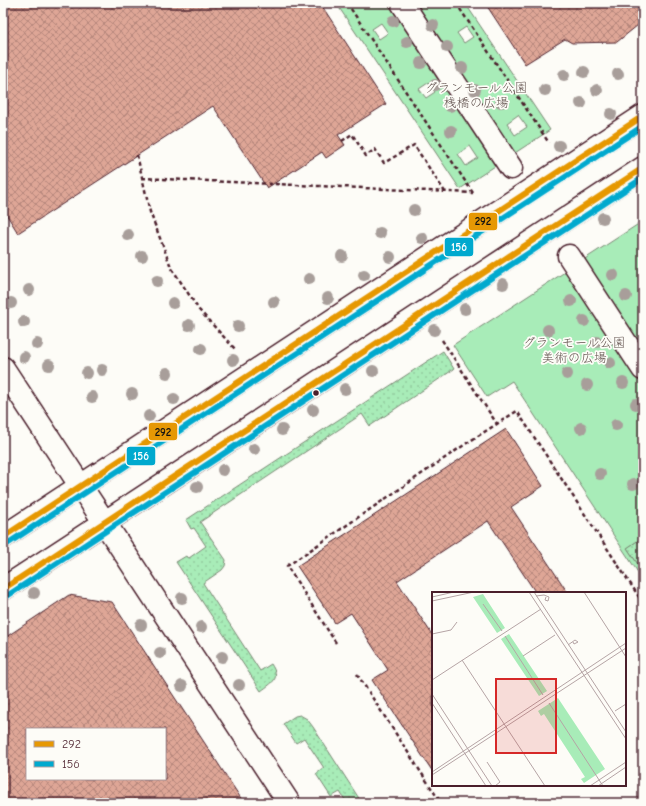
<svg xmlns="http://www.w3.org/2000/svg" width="646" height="806" font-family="'Comic Neue','Klee One',sans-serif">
<defs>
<pattern id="grass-dots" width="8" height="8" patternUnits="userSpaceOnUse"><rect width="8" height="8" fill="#a8ecb8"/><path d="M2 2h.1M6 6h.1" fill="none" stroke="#92ca9e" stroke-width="1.8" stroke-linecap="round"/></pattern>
<pattern id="building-cross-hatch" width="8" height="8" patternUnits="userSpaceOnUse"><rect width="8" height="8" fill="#dea696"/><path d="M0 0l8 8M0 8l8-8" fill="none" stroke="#b6877b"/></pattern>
</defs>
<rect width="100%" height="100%" fill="#fdfcf7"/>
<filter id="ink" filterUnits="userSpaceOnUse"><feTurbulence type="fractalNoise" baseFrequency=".025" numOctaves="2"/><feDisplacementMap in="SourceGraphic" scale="8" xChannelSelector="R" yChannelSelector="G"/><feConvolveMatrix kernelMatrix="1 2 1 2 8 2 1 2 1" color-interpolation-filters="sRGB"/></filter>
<g filter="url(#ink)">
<path fill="url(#grass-dots)" stroke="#798672" d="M443,351L454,369L370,426L362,414L200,522L226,560L225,566L222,570L203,583L260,671L271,664C281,679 273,682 261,691L176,562L186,556L189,558L206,546L194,528L191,529L186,520Z
M643,537V572L627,548Z
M300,715L307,719L313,727L362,803H347L340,792L331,797L316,774L324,768L304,738L296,743L283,724L295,716Z"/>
<path fill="#a8ecb8" stroke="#798672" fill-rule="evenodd" d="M336,3H465L550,130L460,189ZM381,23L388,33L379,39L372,29ZM466,27L473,37L464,43L457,33ZM428,83L435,92L426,98L419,89ZM518,115L527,127L515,135L507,123ZM470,146L478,158L466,166L458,154Z
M643,221V537L627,548L643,572V580L512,381L487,397L453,345Z"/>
<path fill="url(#building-cross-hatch)" stroke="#4a1f2b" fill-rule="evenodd" d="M3,3H320L386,104L338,135L345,145L326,158L322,152L267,188L213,106L18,233L3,209Z
M485,3H643V21L617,42L572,43L565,39L525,64Z
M506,429L543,486L511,507L568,593H536L488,521L397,581L433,636V772L372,680L388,670L351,613L335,623L297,566Z
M69,595L112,602L244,803H3V639ZM27,729H165V779H27Z"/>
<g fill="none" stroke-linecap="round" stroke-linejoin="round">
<defs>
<path id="pedestrian" d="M402,3L511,168
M569,256L643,369"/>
<path id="tertiary" d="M3,368L289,803
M3,537L643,116
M3,589L145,496L643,168"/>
</defs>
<use href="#pedestrian" stroke="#4a1f2b" stroke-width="25"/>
<use href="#tertiary" stroke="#4a1f2b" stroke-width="25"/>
<path stroke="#4a1f2b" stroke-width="2.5" stroke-dasharray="4 3" stroke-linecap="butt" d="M347,3L473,193
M456,3L549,143
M342,141L352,134L366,156L375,149L384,163L414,145L445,192
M137,155L150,212L171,267L199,310L235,349
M142,178L473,193
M442,340L497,424
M336,643L287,566L467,443L517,411L643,603
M357,674L441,803"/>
<use href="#pedestrian" stroke="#fdfcf7" stroke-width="22"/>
<use href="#tertiary" stroke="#fdfcf7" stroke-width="22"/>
<defs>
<path id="bus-1" d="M3,537L643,116
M3,589L643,168"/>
<path id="bus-2" d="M7,544L643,126
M7,596L643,178"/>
</defs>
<use href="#bus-1" stroke="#fdfcf7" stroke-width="9"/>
<use href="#bus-2" stroke="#fdfcf7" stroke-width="9"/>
<use href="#bus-1" stroke="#e69804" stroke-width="6"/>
<use href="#bus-2" stroke="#00a9ce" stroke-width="6"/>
</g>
<g fill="#a89e9a">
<circle cx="393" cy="21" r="6"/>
<circle cx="433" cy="25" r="6"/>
<circle cx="407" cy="42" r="6"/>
<circle cx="447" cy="47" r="6"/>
<circle cx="421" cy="63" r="6"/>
<circle cx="462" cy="68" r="6"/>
<circle cx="584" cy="72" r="6"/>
<circle cx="618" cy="74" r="6"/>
<circle cx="564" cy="75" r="6"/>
<circle cx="435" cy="85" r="6"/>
<circle cx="475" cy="90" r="6"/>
<circle cx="545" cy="90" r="6"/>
<circle cx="597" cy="90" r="6"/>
<circle cx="501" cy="102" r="6"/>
<circle cx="581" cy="103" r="6"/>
<circle cx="450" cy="106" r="6"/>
<circle cx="611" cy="114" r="6"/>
<circle cx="451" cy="131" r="6"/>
<circle cx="559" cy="146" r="6"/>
<circle cx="414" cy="210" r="6"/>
<circle cx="603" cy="218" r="6"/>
<circle cx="380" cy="233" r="6"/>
<circle cx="128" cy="235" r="6"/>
<circle cx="422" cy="238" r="6"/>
<circle cx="142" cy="256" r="6"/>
<circle cx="342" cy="256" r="6"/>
<circle cx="390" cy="257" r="6"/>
<circle cx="364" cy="275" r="6"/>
<circle cx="613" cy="275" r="6"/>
<circle cx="309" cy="279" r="6"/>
<circle cx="157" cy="281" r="6"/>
<circle cx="503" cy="284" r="6"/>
<circle cx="29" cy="290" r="6"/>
<circle cx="626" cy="296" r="6"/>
<circle cx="328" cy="298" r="6"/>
<circle cx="571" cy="301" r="6"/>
<circle cx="274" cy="302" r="6"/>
<circle cx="11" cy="303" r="6"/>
<circle cx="173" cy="303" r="6"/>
<circle cx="465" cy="309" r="6"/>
<circle cx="584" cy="321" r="6"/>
<circle cx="24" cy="322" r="6"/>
<circle cx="189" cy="325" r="6"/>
<circle cx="238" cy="326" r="6"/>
<circle cx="434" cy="330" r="6"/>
<circle cx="548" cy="330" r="6"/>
<circle cx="597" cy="342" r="6"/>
<circle cx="37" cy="344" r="6"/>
<circle cx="201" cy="349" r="6"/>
<circle cx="24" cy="357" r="6"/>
<circle cx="233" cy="360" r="6"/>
<circle cx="610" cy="363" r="6"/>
<circle cx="49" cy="365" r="6"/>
<circle cx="102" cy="370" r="6"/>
<circle cx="373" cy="371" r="6"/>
<circle cx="87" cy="373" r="6"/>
<circle cx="167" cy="373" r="6"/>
<circle cx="567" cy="374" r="6"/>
<circle cx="623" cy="383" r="6"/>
<circle cx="587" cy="385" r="6"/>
<circle cx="345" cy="389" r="6"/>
<circle cx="132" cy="394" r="6"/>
<circle cx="92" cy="397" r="6"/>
<circle cx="174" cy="399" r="6"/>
<circle cx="636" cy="404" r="6"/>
<circle cx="313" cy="410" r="6"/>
<circle cx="149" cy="416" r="6"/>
<circle cx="616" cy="425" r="6"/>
<circle cx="581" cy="428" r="6"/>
<circle cx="282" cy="430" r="6"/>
<circle cx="254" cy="449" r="6"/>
<circle cx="223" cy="470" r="6"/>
<circle cx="600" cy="474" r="6"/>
<circle cx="633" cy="484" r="6"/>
<circle cx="197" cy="487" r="6"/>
<circle cx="34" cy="593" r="6"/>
<circle cx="182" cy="598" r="6"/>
<circle cx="141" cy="625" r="6"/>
<circle cx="201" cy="627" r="6"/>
<circle cx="160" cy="653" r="6"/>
<circle cx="222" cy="657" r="6"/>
<circle cx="239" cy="685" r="6"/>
<circle cx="182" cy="686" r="6"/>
</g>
</g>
<circle fill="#4a1f2b" stroke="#fdfcf7" stroke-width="1.5" cx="316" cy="393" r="3.5"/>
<g text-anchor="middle" stroke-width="3.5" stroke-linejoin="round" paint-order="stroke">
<g font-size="13" fill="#62524e" stroke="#fdfcf7">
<text x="476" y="92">グランモール公園<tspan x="476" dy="15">桟橋の広場</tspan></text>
<text x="574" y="347">グランモール公園<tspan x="574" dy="15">美術の広場</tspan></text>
</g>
</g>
<g transform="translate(432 592)">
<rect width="194" height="194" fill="#fdfcf7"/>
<path d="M51,2L73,36L65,41L41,5ZM77,42L115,99L107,104L69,47ZM126,106L173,177L152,191L149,187L153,185L112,122L109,124L106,119Z" fill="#a8ecb8"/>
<path fill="none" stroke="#b5a4a5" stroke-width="1" d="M97,0L194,147M102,0L194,140M152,0L194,65M104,4L112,3L117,5L116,9L113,8L114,5M0,5L22,0M0,9L42,0M51,12L70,39M0,42L19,38L25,30M73,44L111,103M136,53L143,48L146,50L142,52L141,50M91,64L123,43M30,68L113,194M0,88L109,17M0,102L60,194M0,111L54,194M117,111L171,194M183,119L194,112M55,170L68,190L63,194M0,180L194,51M0,183L194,56M158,194L194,170M166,194L194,175"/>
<path fill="#d62828" fill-opacity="0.15" stroke="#d62828" stroke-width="2" d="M64,87H124V161H64Z"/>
<rect width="194" height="194" fill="none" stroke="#4a1f2b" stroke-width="2"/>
</g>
<g stroke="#fdfcf7" stroke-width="1.5">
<rect x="468" y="212" width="30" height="19" rx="4" fill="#e69804"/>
<rect x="444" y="237" width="30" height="20" rx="4" fill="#00a9ce"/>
<rect x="148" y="422" width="30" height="19" rx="4" fill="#e69804"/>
<rect x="126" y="446" width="30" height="20" rx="4" fill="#00a9ce"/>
</g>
<g font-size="11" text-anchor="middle" font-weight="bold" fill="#fff">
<text x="459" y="251">156</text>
<text x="141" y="460">156</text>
</g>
<g font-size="11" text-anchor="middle" font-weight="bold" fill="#111">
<text x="483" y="225">292</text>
<text x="163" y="436">292</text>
</g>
<rect width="646" height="806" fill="none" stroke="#fdfcf7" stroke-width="16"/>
<rect x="8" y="8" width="630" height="790" fill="none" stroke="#4a1f2b" stroke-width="1.5" filter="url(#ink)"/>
<rect x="26" y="728" width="140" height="52" fill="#fdfcf7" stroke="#b5a4a5"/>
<rect x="34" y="741" width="20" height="6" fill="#e69804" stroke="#b5a4a5"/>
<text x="62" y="748" font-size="12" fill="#4a1f2b">292</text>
<rect x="34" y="761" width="20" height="6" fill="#00a9ce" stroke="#b5a4a5"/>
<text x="62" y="768" font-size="12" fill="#4a1f2b">156</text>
</svg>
